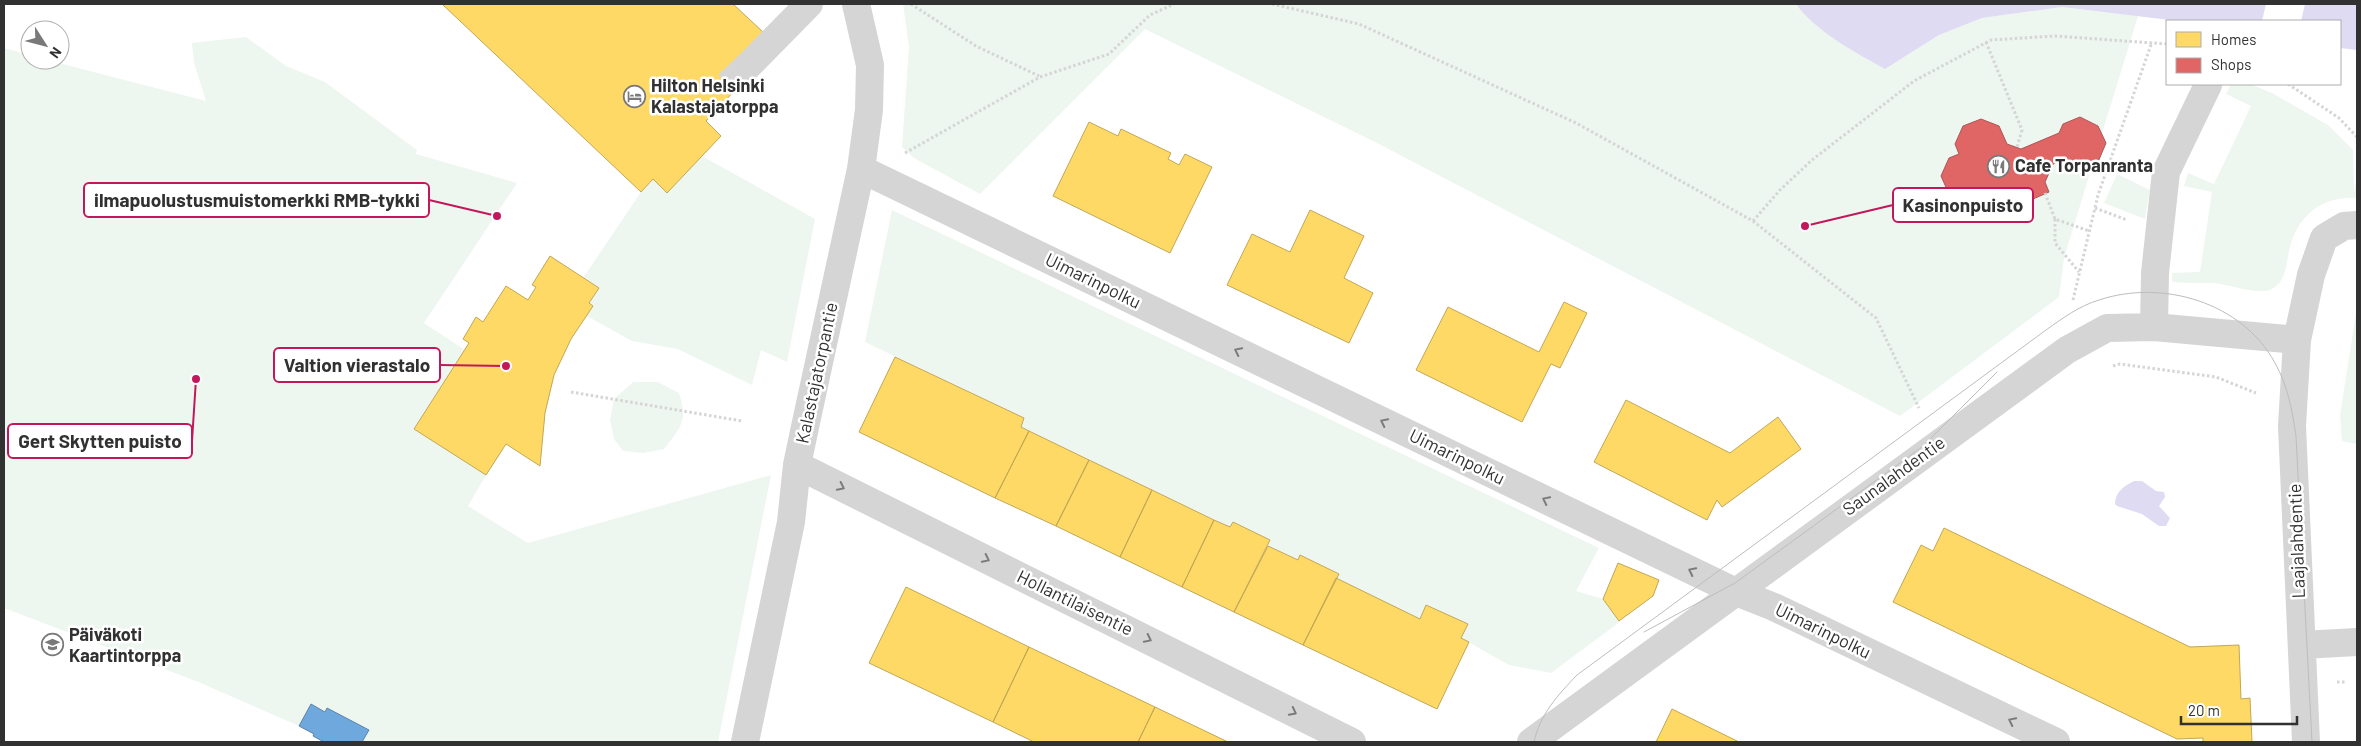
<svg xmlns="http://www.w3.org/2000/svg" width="2361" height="746" font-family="Barlow,sans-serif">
<rect width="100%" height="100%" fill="#fff"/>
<path fill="#eef6f0" d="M903,4H1796C1815,31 1856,53 1885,69L1939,35L1982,18L2062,7L2138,16L2064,258L2059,297L1900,416L1377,143L1145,29L980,194L914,158L902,147L909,47Z
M246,37L286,66L325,82L417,150L416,154L517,183L424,323L465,350L414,429L486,475L468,506L528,543L771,475L718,742H362L368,730L311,704L299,726L201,683L4,608V48L30,55V60H47L206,101L194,63L192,43Z
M2231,84H2250L2272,93L2328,125L2353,150L2354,193L2357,176V198C2321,196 2297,216 2289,251C2286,265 2286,283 2270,290C2257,295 2228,284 2214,283C2200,283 2186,283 2172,282V273L2200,272L2212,192L2184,186L2188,173L2214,184L2251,106L2226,94Z
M702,156L815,219L787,362L761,350L752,385L678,349L632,341L585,315L593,306L589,303L599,288L583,278L641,192L653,179L667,193Z
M2117,174L2150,190L2145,219L2104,203Z
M892,210L1599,548L1576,591L1603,599L1621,621L1551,673L1509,665L1461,638L1467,624L1426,605L1420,619L1336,578L1338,573L1300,555L1298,560L1268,546L1270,540L1233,522L1230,527L1021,427L1024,418L865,342Z
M2357,307V444L2342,441L2340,415Z
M633,382H658L679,393C688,421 681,427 664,449L643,453L623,451L614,439L610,420L614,399Z"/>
<path fill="#dfdbf2" d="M1796,4H2357V50L2340,48V21H2178L2062,7L1982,18L1939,35L1885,69C1856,53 1815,31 1796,4Z
M2134,481H2142L2156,491L2164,492L2165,497L2159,506L2170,518L2166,526H2159L2142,514L2117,506L2115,504C2115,492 2124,486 2134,481Z"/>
<path fill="#fff" d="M2266,4H2305L2301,21H2262Z"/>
<path fill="#ffd966" stroke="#c1a756" d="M442,4H733L763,32L754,70L706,121L721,136L667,193L653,179L641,192Z
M1089,122L1118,136L1121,129L1171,153L1168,159L1179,165L1185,154L1212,167L1170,253L1053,196Z
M1310,210L1364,236L1344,278L1373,293L1349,343L1227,285L1252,234L1290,252Z
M550,256L599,288L589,303L593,306L571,339L554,375L545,413L540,466L506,444L486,475L414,429L469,343L463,339L476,317L483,322L506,286L528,300L536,287L532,285Z
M1564,302L1587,313L1560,368L1551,364L1522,422L1416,370L1448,307L1539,352Z
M895,357L1024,418L1021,427L1029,431L995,498L859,432Z
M1626,400L1730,453L1778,417L1801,449L1722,507L1717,500L1707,520L1594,462Z
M1029,431L1089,460L1056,526L995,498Z
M1089,460L1152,490L1120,557L1056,526Z
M1152,490L1214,520L1182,587L1120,557Z
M1214,520L1230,527L1233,522L1270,540L1234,612L1182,587Z
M1944,528L2190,647L2239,645L2241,699L2250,698L2252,742H2203V738L2177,739L1893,602L1921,545L1933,551Z
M1268,546L1298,560L1300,555L1339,574L1303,645L1234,612Z
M1618,563L1659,580L1653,596L1619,621L1603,599Z
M1336,578L1420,619L1426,605L1468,624L1461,638L1469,642L1437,709L1303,645Z
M906,587L1029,647L993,722L869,663Z
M1029,647L1155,707L1138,742H1034L993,722Z
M1155,707L1228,742H1138Z
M1672,709L1739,742H1656Z"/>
<path fill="#e06666" stroke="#ac5656" d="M2080,117L2098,126L2106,143L2098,162L2078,168L2063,160L2053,164L2045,182L2049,192L2024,203L2012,200L2000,204L1999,210L1981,217L1963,209L1957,198L1949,194L1941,176L1949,158L1959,154L1955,144L1963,126L1981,119L1999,126L2007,144L2021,149L2059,133L2063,124Z"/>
<path fill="#6fa8dc" stroke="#5c84a9" d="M311,704L325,712L327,708L369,730L362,742H324L313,736L314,734L299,726Z"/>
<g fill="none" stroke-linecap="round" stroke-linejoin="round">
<path stroke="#d6d6d6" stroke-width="28" stroke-dasharray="28 14" stroke-linecap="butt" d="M728,85L749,65"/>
<path stroke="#d5d5d5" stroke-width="3" stroke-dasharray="2.5 2.5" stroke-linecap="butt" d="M911,4L976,46L1039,76
M1272,4L1359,24L1576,123L1753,221L1876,318L1919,408
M1986,42L2022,130L2017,147
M2288,84L2339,118L2357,137
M905,153L1040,77L1109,54L1150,15L1174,4
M2045,193L2055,219L2089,231
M2095,208L2127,220
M2055,219V243L2079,272
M1753,221L1780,190L1812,160L1914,81L1991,40L2055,36L2167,44
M2073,300L2098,195L2152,42
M2113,366L2120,364L2216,377L2256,393
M571,392L742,421
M2337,682H2345"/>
<path stroke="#d5d5d5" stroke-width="28" d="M749,65L809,4
M861,169L1736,592L1774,607L2056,742
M2154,327L2155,273L2166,172L2208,85
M797,465L1352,742
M2302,645L2357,642
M745,742L791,522L797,465L805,427L861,169L869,110L870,65L856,4
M1531,742L2067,350L2107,328L2154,327L2297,340
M2306,742L2292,426L2297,340L2311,275L2324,238L2344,226L2357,225"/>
<path stroke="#bdbdbd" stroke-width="1" d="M1644,632L1735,583L1922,447L1997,372
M1534,742C1540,714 1558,695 1577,675L2046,330C2063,318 2079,306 2099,300C2162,279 2242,302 2275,363C2288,386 2292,410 2296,436L2312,742"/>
</g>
<defs><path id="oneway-chevron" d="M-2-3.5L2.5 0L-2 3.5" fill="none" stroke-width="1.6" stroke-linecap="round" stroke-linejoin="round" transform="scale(1.25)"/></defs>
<g stroke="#7b7b7b">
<use href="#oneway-chevron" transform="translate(1238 351) rotate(-154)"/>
<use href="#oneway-chevron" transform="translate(1384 422) rotate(-154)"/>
<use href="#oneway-chevron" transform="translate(841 487) rotate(26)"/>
<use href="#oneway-chevron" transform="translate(1546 500) rotate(-154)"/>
<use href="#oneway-chevron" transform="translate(986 559) rotate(26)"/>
<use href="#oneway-chevron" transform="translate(1692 571) rotate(-154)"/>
<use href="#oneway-chevron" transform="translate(1148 639) rotate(26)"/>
<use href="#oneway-chevron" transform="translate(1293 712) rotate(27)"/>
<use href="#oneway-chevron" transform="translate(2012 721) rotate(-154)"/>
</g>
<defs>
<symbol id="hotel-ring" viewBox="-11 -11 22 22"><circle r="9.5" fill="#fff" stroke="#797979" stroke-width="1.5"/><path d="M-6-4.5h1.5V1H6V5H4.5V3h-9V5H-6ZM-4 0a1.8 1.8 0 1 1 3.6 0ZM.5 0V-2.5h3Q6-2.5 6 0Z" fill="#797979"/></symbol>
<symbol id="restaurant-ring" viewBox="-11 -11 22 22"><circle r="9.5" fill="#fff" stroke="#797979" stroke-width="1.5"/><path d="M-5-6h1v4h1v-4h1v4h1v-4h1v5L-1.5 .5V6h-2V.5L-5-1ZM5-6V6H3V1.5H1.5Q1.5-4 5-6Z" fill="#797979"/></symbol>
<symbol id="school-ring" viewBox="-11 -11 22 22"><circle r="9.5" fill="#fff" stroke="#797979" stroke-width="1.5"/><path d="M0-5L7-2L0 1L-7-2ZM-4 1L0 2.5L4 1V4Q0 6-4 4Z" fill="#797979"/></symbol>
</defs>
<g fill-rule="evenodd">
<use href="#hotel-ring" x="622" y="84" width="25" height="25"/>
<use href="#restaurant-ring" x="1986" y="154" width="25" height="25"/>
<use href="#school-ring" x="40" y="632" width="25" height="25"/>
</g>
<g text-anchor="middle" stroke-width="5" stroke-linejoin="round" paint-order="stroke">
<g font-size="18" font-weight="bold" fill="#313131" stroke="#fff" text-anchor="start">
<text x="651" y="92">Hilton Helsinki<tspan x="651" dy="21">Kalastajatorppa</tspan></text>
<text x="2015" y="172">Cafe Torpanranta</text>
<text x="69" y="641">Päiväkoti<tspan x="69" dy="21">Kaartintorppa</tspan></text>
</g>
<g font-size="18" fill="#313131" stroke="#fff">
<text transform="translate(1093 281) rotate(26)" y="6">Uimarinpolku</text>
<text transform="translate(817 373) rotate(-78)" y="6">Kalastajatorpantie</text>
<text transform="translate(1457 457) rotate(26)" y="6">Uimarinpolku</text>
<text transform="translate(1894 476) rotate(-36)" y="6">Saunalahdentie</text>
<text transform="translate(2297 541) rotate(-92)" y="6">Laajalahdentie</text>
<text transform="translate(1075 603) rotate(26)" y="6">Hollantilaisentie</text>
<text transform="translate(1823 631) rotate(26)" y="6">Uimarinpolku</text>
</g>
</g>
<path fill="none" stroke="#c2185b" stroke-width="2" d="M497 216L429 200M1805 226L1893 205M506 366L440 365M196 379L192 441"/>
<g fill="#c2185b" stroke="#fff" stroke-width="2">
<circle cx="497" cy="216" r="5"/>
<circle cx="1805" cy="226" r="5"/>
<circle cx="506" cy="366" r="5"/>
<circle cx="196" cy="379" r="5"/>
</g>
<g fill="#fff" stroke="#c2185b" stroke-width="2">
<rect x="84" y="183" width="345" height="34" rx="5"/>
<rect x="1893" y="188" width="140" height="34" rx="5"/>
<rect x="274" y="348" width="166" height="34" rx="5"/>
<rect x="8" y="424" width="184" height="34" rx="5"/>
</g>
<g font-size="19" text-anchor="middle" font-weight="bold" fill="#313131">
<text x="257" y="207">ilmapuolustusmuistomerkki RMB-tykki</text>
<text x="1963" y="212">Kasinonpuisto</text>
<text x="357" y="372">Valtion vierastalo</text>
<text x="100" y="448">Gert Skytten puisto</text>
</g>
<rect width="2361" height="746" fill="none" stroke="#313131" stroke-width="10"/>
<rect x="2166" y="20" width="175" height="65" fill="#ffffff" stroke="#adadad"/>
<rect x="2176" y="32" width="25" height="15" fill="#ffd966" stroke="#adadad"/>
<text x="2211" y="45" font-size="15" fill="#313131">Homes</text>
<rect x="2176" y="58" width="25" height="15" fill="#e06666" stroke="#adadad"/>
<text x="2211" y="70" font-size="15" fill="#313131">Shops</text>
<g transform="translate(45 45) rotate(126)"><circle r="24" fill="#ffffff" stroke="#adadad"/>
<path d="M0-4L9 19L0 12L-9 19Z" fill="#797979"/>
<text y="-8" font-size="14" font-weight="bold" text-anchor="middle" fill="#313131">N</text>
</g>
<path d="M2181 716v8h116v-8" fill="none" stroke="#313131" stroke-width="2.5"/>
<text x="2188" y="716" font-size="15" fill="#313131" stroke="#ffffff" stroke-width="4" paint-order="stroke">20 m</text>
</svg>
